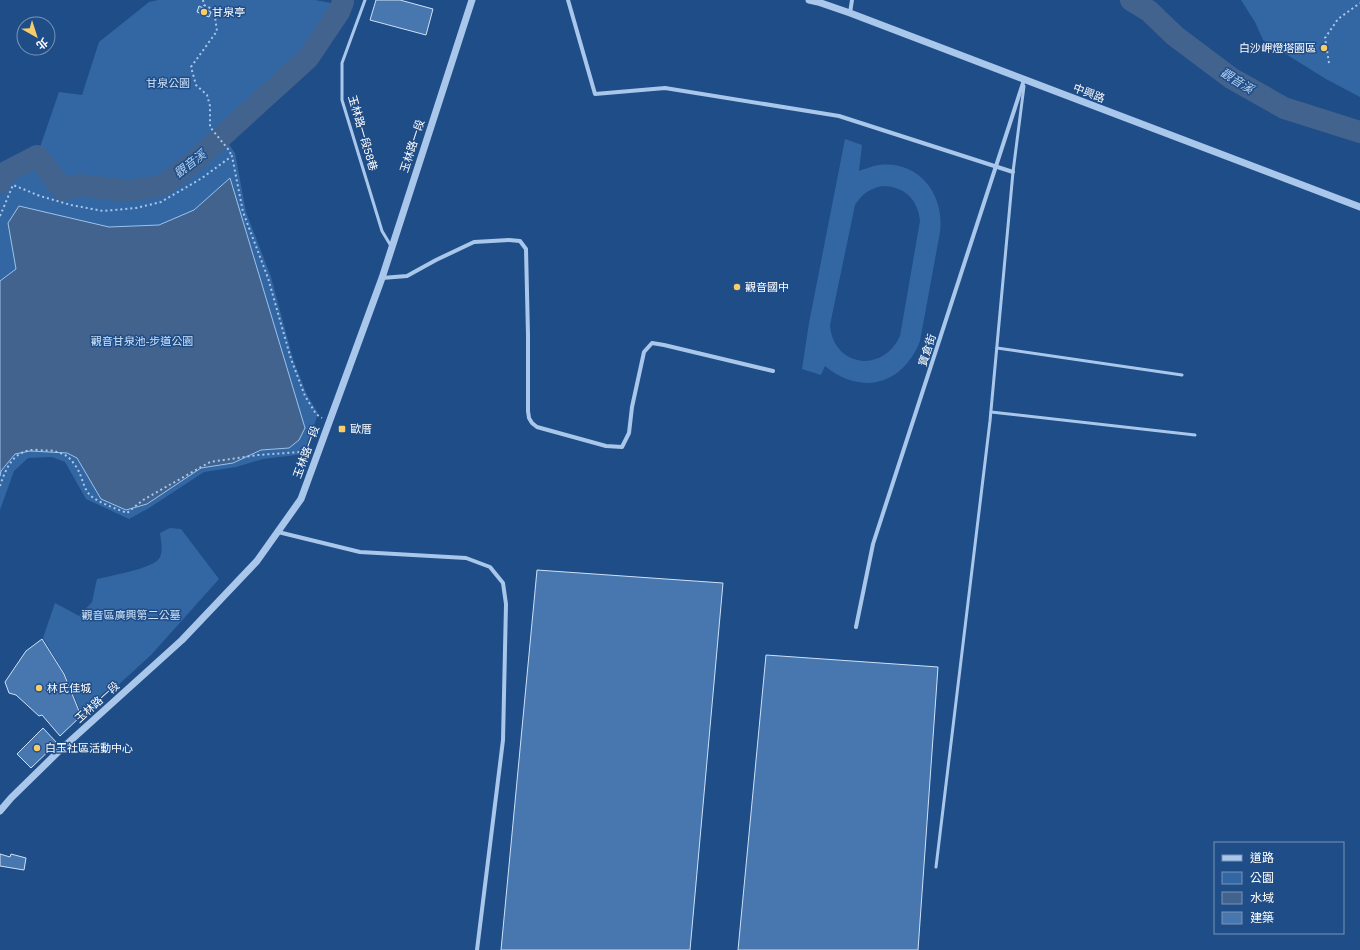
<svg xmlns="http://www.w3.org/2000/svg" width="1360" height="950" viewBox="0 0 1360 950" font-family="Helvetica,'Noto Sans TC',sans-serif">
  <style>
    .green { fill: #3367a4; fill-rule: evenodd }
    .water { fill: #42638d; stroke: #9cc2ec }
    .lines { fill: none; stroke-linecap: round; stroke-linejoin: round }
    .river { stroke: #42638d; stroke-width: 22 }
    .building { fill: #4877af; stroke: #cde1f8 }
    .path { stroke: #a9c7ea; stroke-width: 2; stroke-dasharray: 2 3; stroke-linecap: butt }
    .service { stroke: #a9c7ea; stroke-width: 3 }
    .minor { stroke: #a9c7ea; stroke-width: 4 }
    .tertiary { stroke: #a9c7ea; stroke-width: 7 }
    .poi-dot { fill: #f8cd69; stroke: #1f4d87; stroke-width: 1.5 }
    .labels { text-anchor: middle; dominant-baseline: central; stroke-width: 3; stroke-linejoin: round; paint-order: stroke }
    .poi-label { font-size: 11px; fill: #fff; stroke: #1f4d87; text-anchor: start }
    .park-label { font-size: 11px; fill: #cde1f8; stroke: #1f4d87 }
    .street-label { font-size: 11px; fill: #fff; stroke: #1f4d87 }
    .water-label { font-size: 12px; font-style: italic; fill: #b4d1f2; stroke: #1f4d87 }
  </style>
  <rect width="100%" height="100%" fill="#1f4d87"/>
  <g class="green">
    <path d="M158,0h157l27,5 -34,53 -85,78 12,17 11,59 25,65 22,82 14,36 11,18 -13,41 -42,5 -27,8 -32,5 -55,36 -20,11 -43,-20 -21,-37 -13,-5 -24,1 -14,13 -14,39v-319l3,-6 1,-17 32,-17 2,2 21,-61 23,3 17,-53 50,-40z"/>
    <path d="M1241,0h119v97l-34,-18 -63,-39 -8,-18z"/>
    <path d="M845,139l17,6 -3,26c6,-2 13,-5 20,-6 40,-5 66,30 61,67l-20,109c-17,44 -59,55 -95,25l-4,9 -19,-6 7,-46zM882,186c22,0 36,13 38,35l-20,115c-17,38 -67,31 -70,-11l25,-120c7,-11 14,-16 27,-19z"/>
    <path d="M170,528l11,1 38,50 -68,76 -68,62 -18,-43 -22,-36 12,-35 24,13 13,-14 5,-23c13,-3 52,-10 61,-19 6,-6 3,-19 2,-27z"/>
  </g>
  <path class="water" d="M230,178l75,250 -6,12 -10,8 -28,2 -28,13 -32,5 -54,36 -21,6 -25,-11 -24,-41 -10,-5 -37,-2 -15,3 -14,17 -1,5v-195l16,-12 -8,-46 11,-17 90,21 50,-2 35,-15z"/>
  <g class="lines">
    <g class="river">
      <path d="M1131,0l18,11 26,25 56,42 53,30 76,24"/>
      <path d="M0,183l6,-11 31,-16 26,34 15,-5 50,6 35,-6 33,-25 112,-102 31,-46 4,-10"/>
    </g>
  </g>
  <g class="building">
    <path d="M376,0h24l33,9 -7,26 -56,-15z"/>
    <path d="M199,6l12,6 -2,5 -12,-5z"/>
    <path d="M537,570l186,13 -33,367h-189z"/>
    <path d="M42,639l22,35 17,42 -21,20 -18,-21 -3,1 -23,-21 -7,-2 -4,-11 21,-31z"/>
    <path d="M766,655l172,12 -20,283h-180z"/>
    <path d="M43,728l14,15 -26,25 -14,-14z"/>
    <path d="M0,854l10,3 1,-3 15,4 -2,12 -24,-4z"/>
  </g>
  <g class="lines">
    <g class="path">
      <path d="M203,0l1,5 10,5 3,21 -26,36 5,18 11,10 3,11v21l18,22 4,7"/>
      <path d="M1329,63l-4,-25 13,-19 22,-16"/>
      <path d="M0,216l13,-31 27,11 31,9 32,6 33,-3 25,-6 41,-24 30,-22 11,56 25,66 23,81 14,37 11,18 6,4"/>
      <path d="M0,486c6,-19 15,-38 38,-36 6,1 11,0 16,1 5,2 12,3 16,8 4,4 8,10 10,15 3,7 4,14 9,20 7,8 28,15 38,19l16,-13 67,-38 48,-7 43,-3h8"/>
    </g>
    <g class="service">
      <path d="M365,0l-23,63v37l40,131 9,15"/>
      <path d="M997,348l185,27"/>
      <path d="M991,412l204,23"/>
      <path d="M936,867l54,-446 23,-249 11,-86"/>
    </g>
    <g class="minor">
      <path d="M568,0l27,94 70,-6 174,28 174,56"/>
      <path d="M850,13l2,-13"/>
      <path d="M382,278l25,-2 29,-16 38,-18 35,-2 11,1 6,8 2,86v76l1,7 3,5 5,4 69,19 16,1 7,-14 3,-26 12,-55 8,-9 12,2 109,26"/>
      <path d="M278,532l82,20 106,6 24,9 13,16 3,21 -3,136 -26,210"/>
      <path d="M856,627l17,-83 151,-464"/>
    </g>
    <g class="tertiary">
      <path d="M809,0l9,2 32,11 510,194"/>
      <path d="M0,811l11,-13 47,-46 124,-112 75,-79 44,-62 81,-221 90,-278"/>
    </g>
  </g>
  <g class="poi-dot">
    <circle cx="204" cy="12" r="4"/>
    <circle cx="1324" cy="48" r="4"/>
    <circle cx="737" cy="287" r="4"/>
    <rect x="338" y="425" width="8" height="8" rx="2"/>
    <circle cx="39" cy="688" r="4"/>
    <circle cx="37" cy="748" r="4"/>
  </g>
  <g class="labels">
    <g class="poi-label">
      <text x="212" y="12">甘泉亭</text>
      <text x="1316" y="48" text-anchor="end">白沙岬燈塔園區</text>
      <text x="745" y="287">觀音國中</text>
      <text x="350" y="429">歐厝</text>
      <text x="47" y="688">林氏佳城</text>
      <text x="45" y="748">白玉社區活動中心</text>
    </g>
    <g class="park-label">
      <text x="168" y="83">甘泉公園</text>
      <text x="142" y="341">觀音甘泉池-步道公園</text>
      <text x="131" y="615">觀音區廣興第二公墓</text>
    </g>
    <g class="street-label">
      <text transform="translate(1089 93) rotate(21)">中興路</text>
      <text transform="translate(363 133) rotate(74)">玉林路一段58巷</text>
      <text transform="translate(412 146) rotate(-72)">玉林路一段</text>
      <text transform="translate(927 350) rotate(-72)">寶倉街</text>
      <text transform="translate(306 452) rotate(-70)">玉林路一段</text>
      <text transform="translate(97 702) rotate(-42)">玉林路一段</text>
    </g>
    <g class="water-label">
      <text transform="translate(1237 81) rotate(32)">觀音溪</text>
      <text transform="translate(190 164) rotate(-38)">觀音溪</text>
    </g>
  </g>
  <rect x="1214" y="842" width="130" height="92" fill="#1f4d87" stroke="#7994b7"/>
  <rect x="1222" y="855" width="20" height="6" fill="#a9c7ea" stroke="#7994b7"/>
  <text x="1250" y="862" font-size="12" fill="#ffffff">道路</text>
  <rect x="1222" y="872" width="20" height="12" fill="#3367a4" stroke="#7994b7"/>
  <text x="1250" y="882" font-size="12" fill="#ffffff">公園</text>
  <rect x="1222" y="892" width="20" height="12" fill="#42638d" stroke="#7994b7"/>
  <text x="1250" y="902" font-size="12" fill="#ffffff">水域</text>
  <rect x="1222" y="912" width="20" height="12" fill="#4877af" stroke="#7994b7"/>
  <text x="1250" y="922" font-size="12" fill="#ffffff">建築</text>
  <g transform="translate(36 36) rotate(141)"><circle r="19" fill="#1f4d87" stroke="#7994b7"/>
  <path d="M0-3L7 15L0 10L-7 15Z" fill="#f8cd69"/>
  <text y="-6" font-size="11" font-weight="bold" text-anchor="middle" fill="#ffffff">北</text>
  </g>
</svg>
